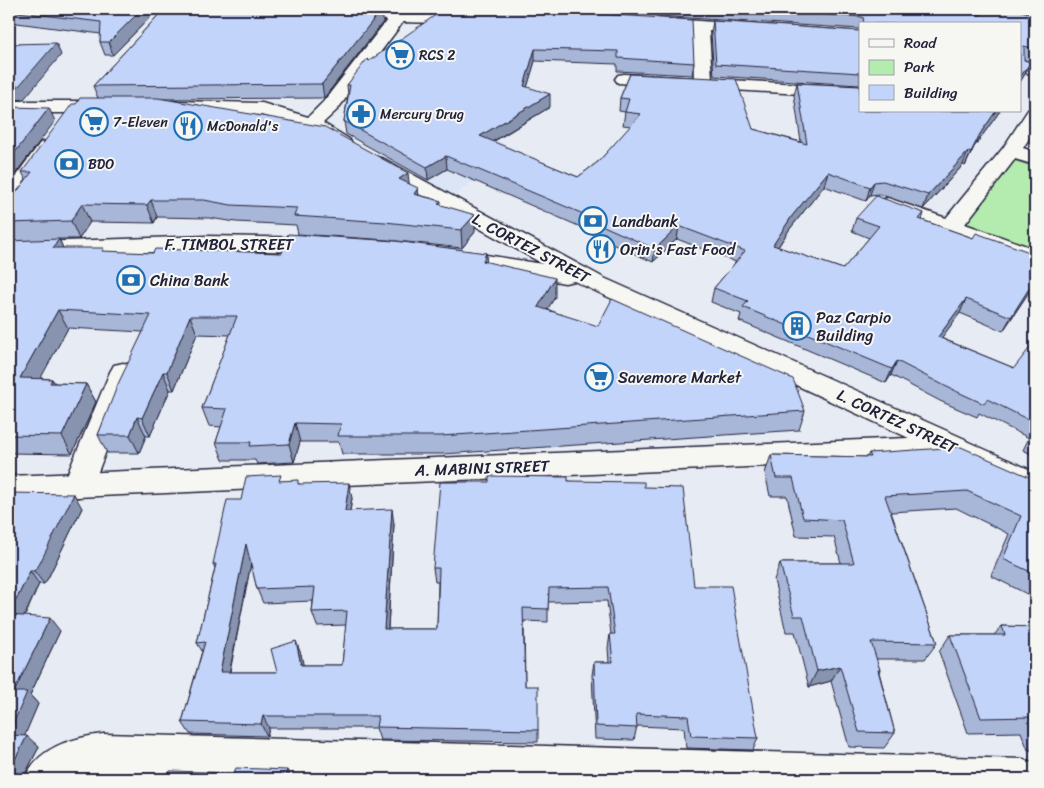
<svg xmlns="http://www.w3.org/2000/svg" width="1044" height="788" viewBox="0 0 1044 788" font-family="Sriracha,sans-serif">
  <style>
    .built { fill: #dce5f6 }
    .green { fill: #b4ebae; stroke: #6b8674 }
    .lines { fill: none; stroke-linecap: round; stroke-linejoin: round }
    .minor-casing { stroke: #22223b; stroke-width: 3 }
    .major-casing { stroke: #22223b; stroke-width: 3 }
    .minor { fill: #f6f6f2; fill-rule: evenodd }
    .major { fill: #f6f6f2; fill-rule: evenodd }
    .wall { fill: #a8b6d7; stroke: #22223b; fill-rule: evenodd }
    .shaded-wall { fill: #8894af; stroke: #22223b }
    .building { fill: #c3d4fa; stroke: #22223b; fill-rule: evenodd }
    .labels { text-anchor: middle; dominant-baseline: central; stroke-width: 4; stroke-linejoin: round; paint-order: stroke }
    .far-poi-label { font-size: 14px; fill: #22223b; stroke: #f6f6f2; text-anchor: start }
    .poi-label { font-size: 16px; fill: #22223b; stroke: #f6f6f2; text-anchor: start }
    .street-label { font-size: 16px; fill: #22223b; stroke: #f6f6f2 }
  </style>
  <rect width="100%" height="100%" fill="#e7ecf4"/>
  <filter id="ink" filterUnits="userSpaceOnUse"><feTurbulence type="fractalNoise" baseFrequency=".02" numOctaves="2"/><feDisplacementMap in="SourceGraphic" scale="10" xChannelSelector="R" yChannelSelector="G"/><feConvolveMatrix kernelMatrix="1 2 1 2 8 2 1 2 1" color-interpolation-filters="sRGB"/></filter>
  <g filter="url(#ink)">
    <path class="built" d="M451,122l62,26 -61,50 -72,-38z"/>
    <path class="green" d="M1007,158l28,9v83l-75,-27z"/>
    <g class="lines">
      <defs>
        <g id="minor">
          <path d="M318,9c42,-3 84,5 126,5 25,0 51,-7 76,-5l-2,3c-39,11 -76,12 -115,10l-66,88 -14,13 26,16 3,4 -3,4h-14l-31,-19 -43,-13 -88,-2 -7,-2 -2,-4 2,-4 7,-2 89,2 46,14 15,-15 64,-82 -61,-6z"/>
          <path d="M656,18l100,7 2,3 -8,5 -41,-2 3,48 121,7 6,1 3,4 -3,4 -6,1 -215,-13 -3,-4 3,-4 6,-1 70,4 -2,-48 -42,-4 -2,-3z"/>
          <path d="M1020,60l15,4v11l-15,-4z"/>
          <path d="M9,101h98l7,2 2,4 -2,4 -7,2h-98z"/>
          <path d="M1035,108v21l-12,19 12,4v13l-20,-6 -50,65 70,25v15l-155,-54 -3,-5 3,-5 8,-2 58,20 57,-70 25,-38z"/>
          <path d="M47,141l7,2 3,4 -40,57 -8,1v-20l31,-42z"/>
          <path d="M377,157l7,2 220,119 361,161 5,8 -5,8 -10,3 -10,-3 -371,-174 -9,2 -124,-22 -4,-5 4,-5 8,-2 94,15 -173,-97 -3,-4 3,-4z"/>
          <path d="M207,236l115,2 8,2 3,5 -3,5 -8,2 -115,-2 -198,7v-14z"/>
          <path d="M123,363l9,2 4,7 -43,113 -4,8 -11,4 -11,-4 -4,-8 47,-113 4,-7z"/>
          <path d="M103,734l920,25 12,5v15h-687l-245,-7 -29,7h-49c12,-32 47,-41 78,-45z"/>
        </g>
        <path id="major" d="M955,436l80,36v25l-83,-39 -943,42v-24z"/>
      </defs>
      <use href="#minor" class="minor-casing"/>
      <use href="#major" class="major-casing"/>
      <use href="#minor" class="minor"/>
      <use href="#major" class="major"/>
    </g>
    <g class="wall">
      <path d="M9,9h149l-45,46h-8l-5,-13 1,-8 -92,-12z"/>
      <path d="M164,9h253l-3,2 -32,-1 1,12 -59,76 -162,1 248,85 9,11 22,6v4l34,27 -13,16 -74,-8 -90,-6 -2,-9 -60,-3 -27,-4 -52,-1 -3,6 -64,-1 -11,17h-20l4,9 43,4 47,1h333v9l69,35 -8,12 258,102 -6,19 -356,24h-101l-3,-12h-39l-6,20 -37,2 -2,-4h-32l-7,-18 5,-15 -12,-1 -7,-18 28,-73 -33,-1 -23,56h-4l-20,46h-4l-7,17h-32l-9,-18 45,-103 -75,-4 -28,50 12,1 3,4 31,1 10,18 -24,52 -63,-1v-251l17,-22 -4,-8 54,-68 22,-6 -5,-12z"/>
      <path d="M458,9h67l169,54 -2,12 -75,-4v-7l-82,-3 -8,26 23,20 -57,35 85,35 21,-16 32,-35 -8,-1 2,-13 -6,-1 1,-13 10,-24 123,55 48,13 -7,-47 3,-12 62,3v-1l-145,-9 -3,-43 2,-12 147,10v80h140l-26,36 -9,19 -2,-1 -40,44 -44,-15 -9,1 -4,6 -42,-15 -35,44 -11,17 65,22 26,-31 -17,-7 4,-13 68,-5 -2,7 51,18 62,16v40l-6,-2 -26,39 -43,-18 -19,25 73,30 21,-21v109l-12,-6 6,-12 -50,-25 -2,4 -37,-16 -49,-26 -5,8 -147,-62 2,-7 -30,-12 3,-14 22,-26 -59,-23 -24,23 -57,-25 1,-3 -150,-65 -19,11 -82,-46 -2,-13 4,-26 -1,-10 22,-24 101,-49 14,-2 -26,2z"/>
      <path d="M550,9h404l27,6 6,-6h25l23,5v48l-11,-2 7,2 -6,12 -5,8v-58h-160v6v-1z"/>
      <path d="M869,453l163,31 3,2v112l-44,-22 18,-42 -53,-26 -65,4 46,131 -12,16h-49l4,11 -1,2 16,61 -11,15 -35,-1 -18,-66 -22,6 -14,-55h-9l-12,-52 6,-17h61l-7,-26 -38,-1 -9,-40h-17l-5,-23 6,-18 96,2z"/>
      <path d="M282,481l17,3 53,14 -2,13 44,13 -6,105h49l1,-47h-3l-2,-14 135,-87 76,6 50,99 64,152 -5,12 -67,-2 -2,-20 -47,-2 -3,14 -39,-1 -3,-64 2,-13h15l-1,-14 2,-14h1l-4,-33 -59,1v20l-24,-1 1,65 13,44v12l-158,-2 -4,-12h-107l-2,8 -77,-2 -8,-12 20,-71 -5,-8 18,-75 -2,-4 28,-64zM251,563l6,26 6,14 50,-2 -1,11 5,14 29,-1 -4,40h-39l-2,-11 -24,18h-47z"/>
      <path d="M9,493l73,15 -34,70 -4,6h-5l-14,32 35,15 -30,64 8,9 -14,32 15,11 -16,31 -14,1z"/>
      <path d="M1035,613v137h-7l-7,-18 -53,1 -29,-81 11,-17h44l8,-9 28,1z"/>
    </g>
    <g class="shaded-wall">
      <path d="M142,9h16l-45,46 -4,-13z"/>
      <path d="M382,9l1,13 -59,76 -2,-14z"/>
      <path d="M56,43l5,12 -37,44 -15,2v-14z"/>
      <path d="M535,49v12l-11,37v-12z"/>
      <path d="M1031,62l-6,12 -5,8v-5z"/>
      <path d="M550,94v13l-70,42v-13z"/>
      <path d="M49,108l6,13 -46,61v-22z"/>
      <path d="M996,111h4l-26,36 -9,19 6,-14 9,-18z"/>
      <path d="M968,152l-5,13 -40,44 5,-14z"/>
      <path d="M446,156l1,13 -19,11 -1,-13z"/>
      <path d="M828,172l-4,14 -35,44 -19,29 3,-14 19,-29z"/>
      <path d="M408,173l2,18 -11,-12z"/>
      <path d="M874,182l-4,13 -4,6 4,-14z"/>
      <path d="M418,188l2,18 -6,-12z"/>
      <path d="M151,200l6,17 -3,6 -7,-18z"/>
      <path d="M82,204l8,18 -11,17 -8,-18z"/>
      <path d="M475,215v17l-13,16 -1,-18z"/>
      <path d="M679,226l-2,13 -24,23 2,-13z"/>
      <path d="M59,239l8,18 -14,-9z"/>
      <path d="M486,253l1,18 -4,-10z"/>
      <path d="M555,278v19l-17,28v-18z"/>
      <path d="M1035,279l-6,13 -26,39 8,-14z"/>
      <path d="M966,299l-6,14 -28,38 6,-14z"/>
      <path d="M58,310l10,18 -37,68 -11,-18z"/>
      <path d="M190,316l7,18 -23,56 -7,-18z"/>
      <path d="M897,361l-6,14 -5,8 6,-14z"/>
      <path d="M163,372l7,18 -20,46 -8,-18z"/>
      <path d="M52,379l10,18 -12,-14z"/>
      <path d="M86,384l10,18 -24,52 -10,-18z"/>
      <path d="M137,417l9,19 -7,17 -9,-18z"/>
      <path d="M295,423l5,19 -6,20 -5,-18z"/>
      <path d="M349,483l3,15 -4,27 -3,-14z"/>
      <path d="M74,494l8,14 -34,70 -4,6 -10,-13z"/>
      <path d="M392,509l2,15 -7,119 -3,-14z"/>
      <path d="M246,544l6,14 -25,126 -7,-12z"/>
      <path d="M30,571l9,13 -20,44 -10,-13z"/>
      <path d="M50,618l10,13 -30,64 8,9 -18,43 -11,-11 5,-44z"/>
      <path d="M296,641l5,13 5,24 -5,-13z"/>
      <path d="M840,666l-9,15 -22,6 8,-16z"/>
      <path d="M263,716l6,12 -2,8 -6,-12z"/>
      <path d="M27,736l12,11 -16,31 1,1h-15l2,-12z"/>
      <path d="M287,770l5,9h-7z"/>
    </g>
    <g class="building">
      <path d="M9,9h133l-33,33h-9l1,-20 -92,-11z"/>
      <path d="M164,9h218l-60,75 -229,2z"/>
      <path d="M492,9h33l167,11 2,43 -76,-5v-7l-83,-2 -11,37 26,8 -70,42 98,41 21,-16 42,-47 -16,-2 4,-13 -9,-1 10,-24 106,5 17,50 54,15 -10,-61 63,3v25h136l-16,23 -9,18h-3l-40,43 -45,-14 -9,1 -4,5 -42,-15 -36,44 -19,29 70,24 36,-43 -23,-8 20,-22 48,17 -5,6 54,19 3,-5 59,21v25l-24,38 -45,-18 -28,38 76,31 18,-23 3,2v76l-48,-24 -3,5 -37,-17 -50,-26 -5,8 -149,-62 5,-6 -34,-13 31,-37 -66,-25 -24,23 -58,-26 3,-2 -154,-65 -19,11 -83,-46 6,-36h-3l20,-26 2,2 71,-49h30z"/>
      <path d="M730,9h224l27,6 6,-6h25l23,5v35l-11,-3v14l7,2 -11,15v-53h-156l-1,-7z"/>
      <path d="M713,21l147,10v42l-144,-9z"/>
      <path d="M56,43l-37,43 -10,1v-43z"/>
      <path d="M80,98h78l167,29 83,46 -9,6 19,9 -4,6 27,7 -3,3 37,11 -14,15 -76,-8 -91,-6 3,-8 -66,-3 -27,-5h-53l-4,5 -65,-1 -11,17 -62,2v-21l23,-30h-10l50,-68h4z"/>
      <path d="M9,107l40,1 -40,52z"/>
      <path d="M288,234l107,7 91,12 -3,8 72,17 -17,29 60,19 14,-27 181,80 12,32 -364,25h-103l3,-12 -46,-1 -6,21 -39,2 1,-4h-35l11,-33 -25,-1 35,-92h-47l-23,56h-4l-21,46 -5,-1 -7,18h-32l20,-51 33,-69 -93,-5 -38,68 32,1 -2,4 36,1 -24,52 -53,-1v-194l50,-2 -6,9h51l-2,3 51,2 2,-4 127,4z"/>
      <path d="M1035,430v8l-3,-2z"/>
      <path d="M961,447l73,32 -2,5 3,2v88l-32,-15 18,-43 -54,-25 -82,5 52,147 -66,-1 9,28h-2l17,63 -36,-1 -19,-66 -23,5 -14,-55h-9l-14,-53h74l-12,-43 -39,-2 -10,-40h-17l-5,-23 100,2 -2,-4z"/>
      <path d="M281,475l-2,6 19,-1v4l51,-1 -4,28 47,-2 -8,120h53l2,-61h-6l7,-86h49v-6l79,1v4l76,1v5l39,1 11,98h37l27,152 -67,-2 -3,-20 -52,-2 1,14 -41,-2 -2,-64h19l-3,-28h5l-7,-47 -59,1 -1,21 -25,-1 2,78h13v44l-162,-3 2,-11h-115l-2,8 -79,-2 23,-80 -8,1 19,-79h-3l14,-64h14l5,-23zM246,544l11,45 58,-2 -3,25 35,-1 -5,54h-41l-5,-24 -25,8 6,23h-57z"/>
      <path d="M9,493l65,1 -35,71 -5,6h-4l-21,44z"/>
      <path d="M9,615l41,3 -36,74h13l-18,41z"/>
      <path d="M1002,626l33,1v90l-54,1 -31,-83h55z"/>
      <path d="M9,735l18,1 -16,31 2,3 -4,9z"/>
      <path d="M236,768l51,2 -2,9h-117l2,-8 64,2z"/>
    </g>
  </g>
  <defs>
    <symbol id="supermarket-ring" viewBox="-11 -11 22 22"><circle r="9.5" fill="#f6f6f2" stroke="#1f6fb2" stroke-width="1.5"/><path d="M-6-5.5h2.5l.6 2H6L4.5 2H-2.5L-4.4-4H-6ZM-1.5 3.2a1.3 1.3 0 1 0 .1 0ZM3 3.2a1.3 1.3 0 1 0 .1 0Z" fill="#1f6fb2"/></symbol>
    <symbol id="pharmacy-ring" viewBox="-11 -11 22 22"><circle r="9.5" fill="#f6f6f2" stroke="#1f6fb2" stroke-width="1.5"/><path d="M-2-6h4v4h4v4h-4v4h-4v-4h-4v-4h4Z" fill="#1f6fb2"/></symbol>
    <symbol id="restaurant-ring" viewBox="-11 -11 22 22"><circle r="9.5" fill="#f6f6f2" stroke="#1f6fb2" stroke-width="1.5"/><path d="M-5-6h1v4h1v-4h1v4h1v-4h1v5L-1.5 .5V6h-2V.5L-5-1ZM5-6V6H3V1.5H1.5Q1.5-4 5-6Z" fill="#1f6fb2"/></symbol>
    <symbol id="bank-ring" viewBox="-11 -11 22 22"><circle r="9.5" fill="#f6f6f2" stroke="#1f6fb2" stroke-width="1.5"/><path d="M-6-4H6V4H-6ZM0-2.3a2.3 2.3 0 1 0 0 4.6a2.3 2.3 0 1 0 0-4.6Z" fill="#1f6fb2"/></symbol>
    <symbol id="building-ring" viewBox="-11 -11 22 22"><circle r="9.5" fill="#f6f6f2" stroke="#1f6fb2" stroke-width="1.5"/><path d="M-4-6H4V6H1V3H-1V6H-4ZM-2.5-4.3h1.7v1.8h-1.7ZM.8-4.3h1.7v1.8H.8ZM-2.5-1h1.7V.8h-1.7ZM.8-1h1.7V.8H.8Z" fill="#1f6fb2"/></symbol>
  </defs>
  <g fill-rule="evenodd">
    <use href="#supermarket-ring" x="384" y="39" width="32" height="32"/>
    <use href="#pharmacy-ring" x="345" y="98" width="32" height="32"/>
    <use href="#supermarket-ring" x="78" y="106" width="32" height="32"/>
    <use href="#restaurant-ring" x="172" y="110" width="32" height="32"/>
    <use href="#bank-ring" x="53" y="148" width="32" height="32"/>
    <use href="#bank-ring" x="577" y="205" width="32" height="32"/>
    <use href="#restaurant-ring" x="585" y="233" width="32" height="32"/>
    <use href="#bank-ring" x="115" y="264" width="32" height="32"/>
    <use href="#building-ring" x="781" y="310" width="32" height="32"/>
    <use href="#supermarket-ring" x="583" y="361" width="32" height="32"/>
  </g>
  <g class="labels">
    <g class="far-poi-label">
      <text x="419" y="55">RCS 2</text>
      <text x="380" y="114">Mercury Drug</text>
      <text x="113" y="122">7-Eleven</text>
      <text x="207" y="126">McDonald's</text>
      <text x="88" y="164">BDO</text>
    </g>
    <g class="poi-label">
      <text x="612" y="221">Landbank</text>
      <text x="620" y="249">Orin's Fast Food</text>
      <text x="150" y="280">China Bank</text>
      <text x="816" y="317">Paz Carpio<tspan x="816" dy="18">Building</tspan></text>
      <text x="618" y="377">Savemore Market</text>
    </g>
    <g class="street-label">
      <text x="229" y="244">F. TIMBOL STREET</text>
      <text transform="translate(531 248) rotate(28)">L. CORTEZ STREET</text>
      <text transform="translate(897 421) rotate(25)">L. CORTEZ STREET</text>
      <text transform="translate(482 468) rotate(-2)">A. MABINI STREET</text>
    </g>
  </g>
  <rect width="1044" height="788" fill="none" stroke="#f6f6f2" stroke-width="30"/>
  <rect x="15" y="15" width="1014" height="758" fill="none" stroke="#22223b" stroke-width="2" filter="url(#ink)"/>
  <rect x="859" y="22" width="162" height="90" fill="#f6f6f2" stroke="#a1a1a9"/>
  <rect x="869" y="39" width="25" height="8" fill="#f6f6f2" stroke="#a1a1a9"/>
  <text x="904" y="48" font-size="15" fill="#22223b">Road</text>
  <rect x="869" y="60" width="25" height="15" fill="#b4ebae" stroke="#a1a1a9"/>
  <text x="904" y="72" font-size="15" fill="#22223b">Park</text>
  <rect x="869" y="85" width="25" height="15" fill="#c3d4fa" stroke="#a1a1a9"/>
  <text x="904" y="98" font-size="15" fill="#22223b">Building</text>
</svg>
